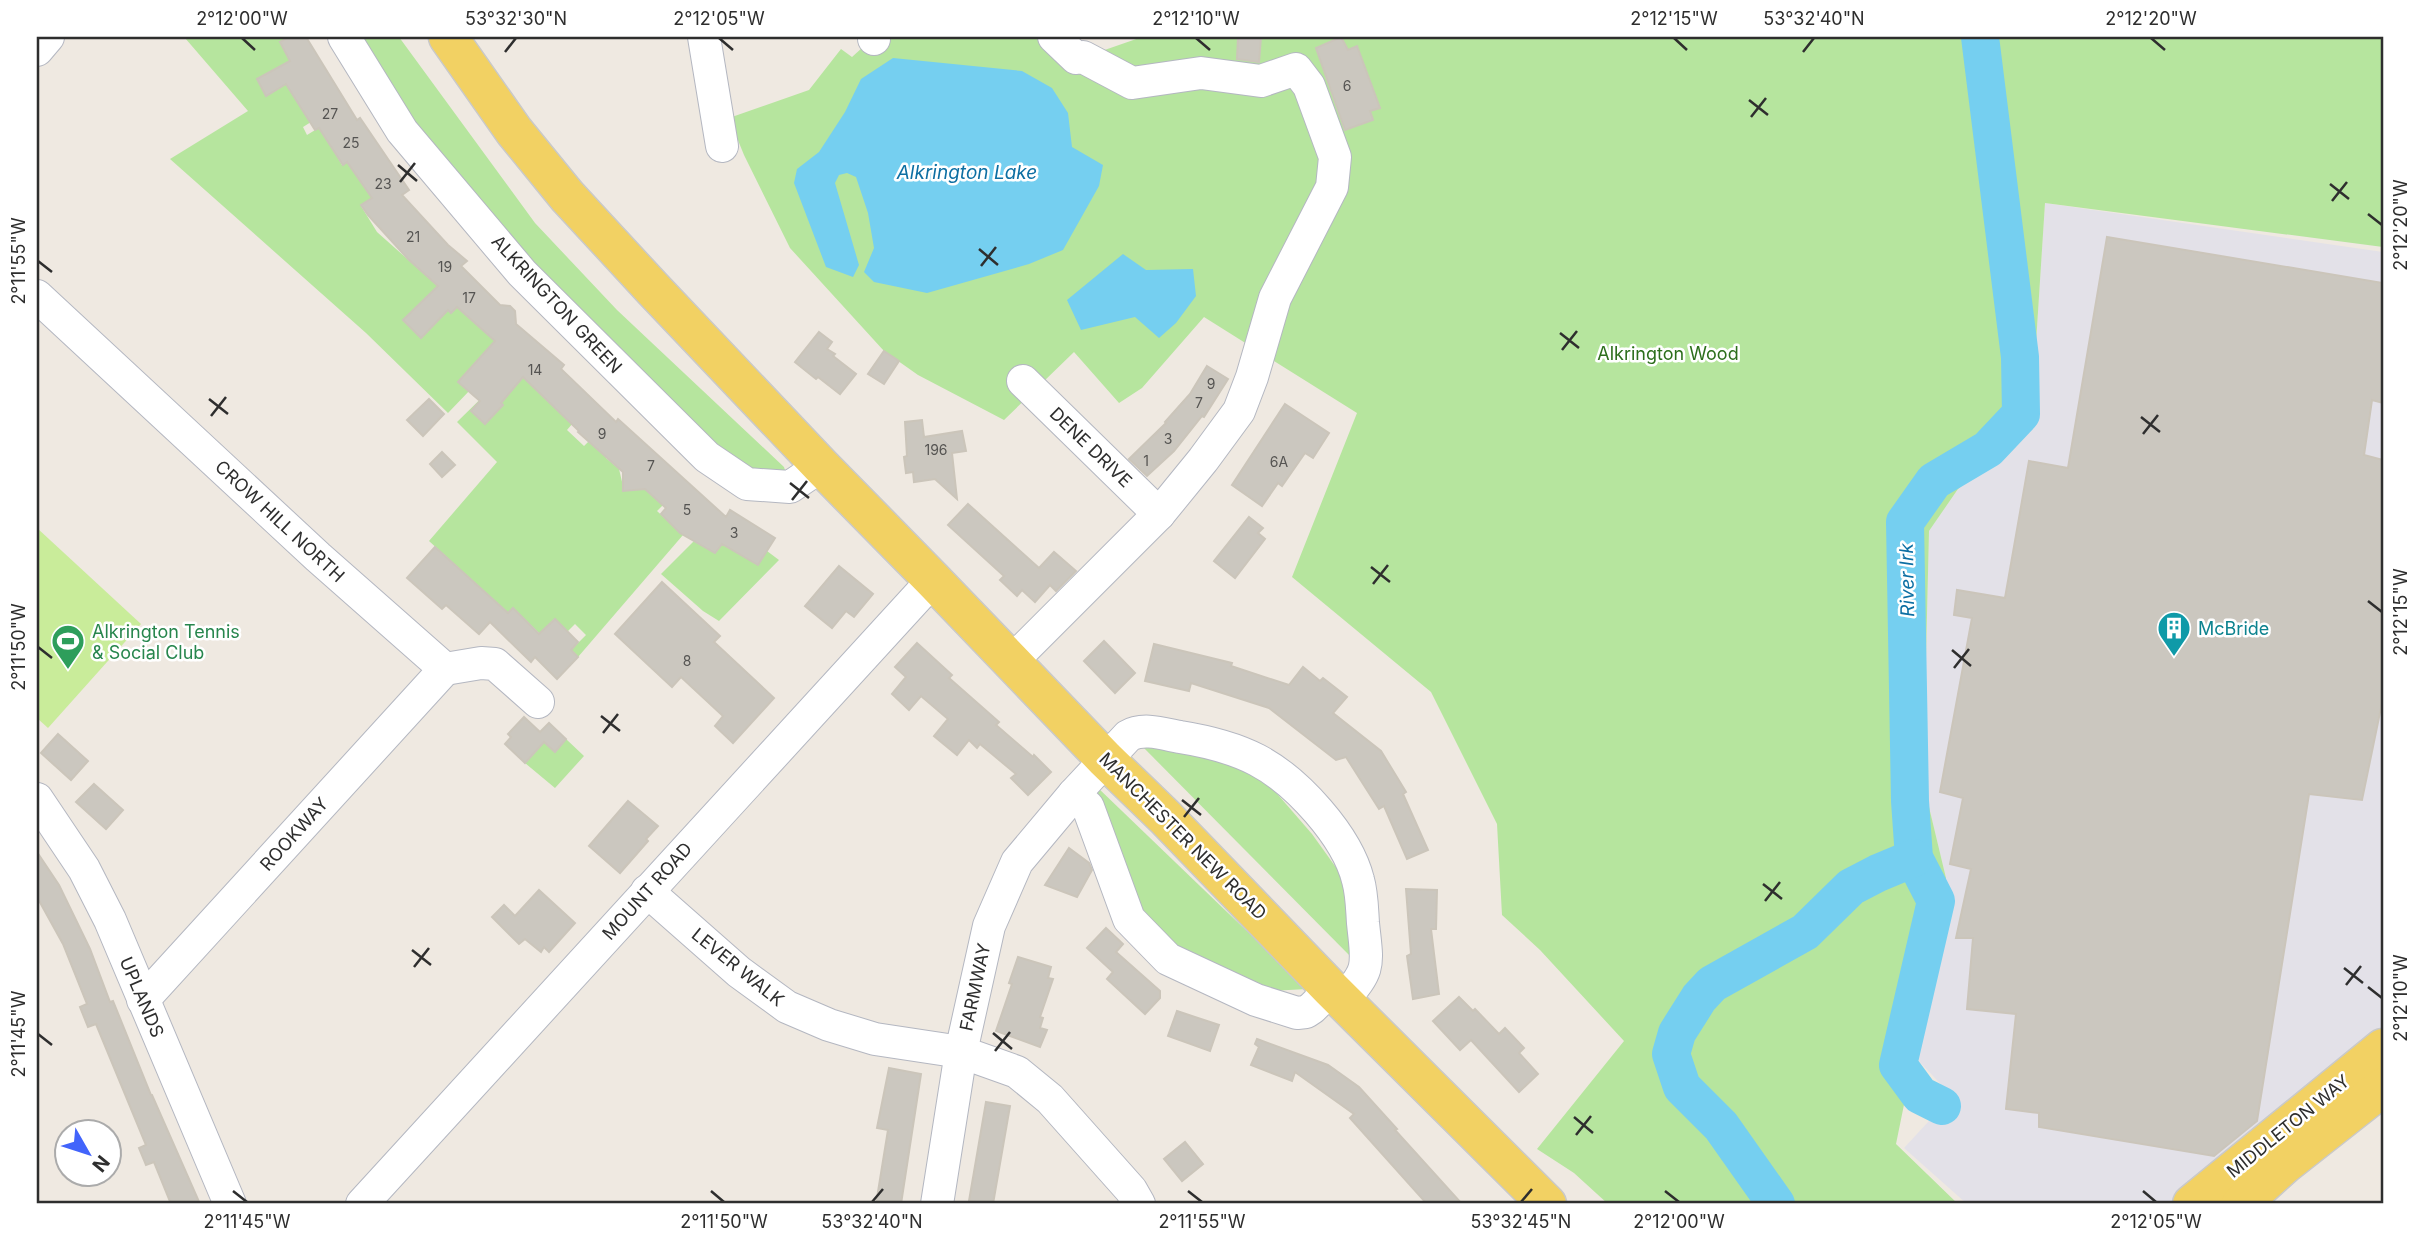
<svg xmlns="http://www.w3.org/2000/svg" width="2420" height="1241" viewBox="0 0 2420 1241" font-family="Inter,sans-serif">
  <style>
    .industrial { fill: #e3e1e8 }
    .green { fill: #b6e59e }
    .pitch { fill: #c9ec9a }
    .water { fill: #75cff0 }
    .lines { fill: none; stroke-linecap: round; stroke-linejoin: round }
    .river { stroke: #75cff0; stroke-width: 38 }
    .building { fill: #cbc7bf; stroke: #cbc5ba; stroke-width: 2 }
    .minor-casing { stroke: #b4b7c1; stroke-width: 34 }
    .major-casing { stroke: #c9c9c9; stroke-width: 41 }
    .minor { stroke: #fff; stroke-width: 32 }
    .major { stroke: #f2d163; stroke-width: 38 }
    .ticks { fill: none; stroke: #2e2e2e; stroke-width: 2.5 }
    .labels { text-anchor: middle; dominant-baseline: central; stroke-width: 5; stroke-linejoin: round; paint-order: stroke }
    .number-label { font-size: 14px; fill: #555452 }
    .street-label { font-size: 18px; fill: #2e2e2e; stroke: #fff }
    .park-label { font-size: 18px; fill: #2c6e1b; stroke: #fff }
    .culture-label { font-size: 18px; fill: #0d838f; stroke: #fff; text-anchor: start }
    .leisure-label { font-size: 18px; fill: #27864d; stroke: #fff; text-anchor: start }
    .water-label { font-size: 19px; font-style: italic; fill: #0d6fa3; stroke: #fff }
    .neatline { fill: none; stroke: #2e2e2e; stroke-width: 2.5 }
    .ticks-label { font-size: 18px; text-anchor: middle; fill: #2e2e2e }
  </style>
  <rect width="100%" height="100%" fill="#efe9e1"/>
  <path class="industrial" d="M2045,203l338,49v785l-204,167h-212l-63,-56 48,-52 -38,-40 31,-153 1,-25 -23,-96 6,-251 29,-42 65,-54 14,-44 -1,-48z"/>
  <g class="green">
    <path d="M289,37l-9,5 39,75 -16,10 4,8 13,-8 22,38 6,-3 24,36 -11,8 16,26 82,73 36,36 -11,12 11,11 -47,49 -82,-80 -196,-174 78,-48 -63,-73z"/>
    <path d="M351,37h48l136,186 82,87 167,157 6,20 -43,-3 -191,-176 -169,-203z"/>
    <path d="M874,37h201l21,16 46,-16h1241v210l-338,-44 -9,140 1,48 -14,44 -65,54 -29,42 -6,251 23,96 -1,25 -49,241 62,60h-350l-34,-31 -37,-24 87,-108 -84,-91 -38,-35 -5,-91 -66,-132 -139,-115 65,-164 -153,-96 -62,71 -23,15 -45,-51 -70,68 -86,-45 -34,-24 -94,-103 -46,-93 -15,-37 80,-28 32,-41 11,8z"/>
    <path d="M507,373l11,10 8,-8 19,19 -2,3 3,2 38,11 -17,20 17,16 9,-9 17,16 -4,5 13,11 4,17 5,4h4l6,-7 25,22 -6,6 26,24 -105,122 -7,-7 15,-15 -11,-11 -8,8 -13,-13 -14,15 -27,-26 -5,5 -79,-72 68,-79 -40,-40z"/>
    <path d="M702,533l13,20 8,-10 35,22 9,-14 12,9 -60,61 -16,-10 -42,-37z"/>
    <path d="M566,739l18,17 -29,32 -30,-25 19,-21 11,10z"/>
    <path d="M1138,742l55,4 68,29 51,59 33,46 8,79z"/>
    <path d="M1096,786l211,203 -53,3 -59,-28 -60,-58 -29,-73z"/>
  </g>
  <path class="pitch" d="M37,528l104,96 -93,104 -11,-10z"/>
  <g class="water">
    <path d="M893,58l129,13 30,17 16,25 4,34 31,18 -4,21 -36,64 -34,14 -102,29 -53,-11 -10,-10 10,-24 -6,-35 -12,-36 -9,-4 -8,2 -4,8 24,82 -6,12 -27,-10 -32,-84 3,-14 22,-17 26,-40 16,-33z"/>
    <path d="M1123,254l23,16 47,-1 3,27 -20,27 -17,15 -24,-21 -54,13 -14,-30z"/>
  </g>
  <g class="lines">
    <g class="river">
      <path d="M1942,1106l-22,-11 -22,-30 38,-164 -22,-43 -4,-57 -5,-279 29,-41 54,-32 33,-35 -1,-57 -40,-320"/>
      <path d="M1776,1204l-55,-78 -39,-39 -11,-33 6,-21 22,-35 13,-14 93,-52 46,-45 27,-14 36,-15"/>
    </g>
  </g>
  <g class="building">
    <path d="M289,37h17l51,83 3,-2 49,72 -7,5 46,50 19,16 -6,5 39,39 10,1 5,5 1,13 48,41 -3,4 55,53 2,-3 108,98 4,-7 45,28 -17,27 -36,-21 -7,9 -35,-20 -19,-19 5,-6 -21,-19 -22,2v-19l-45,-40 1,-1 -56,-54 -22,26 2,2 -18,19 -14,-13 9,-10 -22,-19 37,-41 -38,-34 -6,6 -3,-3 -27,28 -18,-18 35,-34 -30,-27 -40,-44 -7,-10 11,-7 -25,-36 -4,3 -24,-37 -4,2 -29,-46 -20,12 -9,-17 33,-18 -10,-19z"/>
    <path d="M1238,37h23l-2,25 -22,-3z"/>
    <path d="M1341,37l7,13 9,-4 23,62 -10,3 3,9 -28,10 -29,-82z"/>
    <path d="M2107,237l276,46v120l-11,-3 -8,55 19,5v238l-21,102 -53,-6 -52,327 -43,35 -175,-29v-14l-33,-4 10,-95 -49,-5 6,-71h-17l15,-69 -21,-5 13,-66 -23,-6 32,-174 -18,-3 3,-25 48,8 24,-137 39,7z"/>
    <path d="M819,332l13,10 -5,7 8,5 -2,2 23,18 -16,20 -22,-17 -2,2 -21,-17z"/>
    <path d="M884,351l15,10 -15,23 -16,-10z"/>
    <path d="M1207,366l21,13 -24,38 -2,-1 -28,35 -27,25 -18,-17 37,-36 -1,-1 25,-28z"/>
    <path d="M429,399l15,15 -21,22 -16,-16z"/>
    <path d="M1285,404l44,29 -16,25 -8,-5 -23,33 -4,-3 -16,23 -30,-21z"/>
    <path d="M922,420l2,17 38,-6 4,20 -14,2 5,46 -22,-20 -21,3 -1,-10 -7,1 -2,-16 3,-1 -2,-34z"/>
    <path d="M442,452l13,13 -13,12 -12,-13z"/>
    <path d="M968,504l71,64 15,-16 22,19 -20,20 -6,-6 -15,17 -13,-12 -5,6 -17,-16 4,-4 -56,-51z"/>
    <path d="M1249,517l14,11 -5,5 7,6 -30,39 -21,-17z"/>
    <path d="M435,547l73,66 5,-5 26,26 16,-15 23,23 -7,8 7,7 -21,22 -22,-22 -4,5 -41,-40 -11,12 -33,-29 -4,4 -35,-31z"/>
    <path d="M839,566l34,28 -19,23 -8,-6 -14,17 -27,-22z"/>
    <path d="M662,582l58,54 -6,6 60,56 -41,45 -18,-17 8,-10 -42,-39 -9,10 -57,-53z"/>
    <path d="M1104,641l31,32 -20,20 -31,-32z"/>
    <path d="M917,643l35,32 -3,3 50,44 -3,3 37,32 1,-2 17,17 -23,23 -17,-17 5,-4 -36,-30 -3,4 -8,-8 -12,15 -23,-19 14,-17 -27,-23 -12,14 -17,-16 14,-17 -11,-10z"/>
    <path d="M1154,644l78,19 -1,3 58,19 14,-18 17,14 3,-3 24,19 -14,16 48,38 25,41 -3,2 25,56 -21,9 -23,-53 -5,3 -33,-52 -10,3 -67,-52 -78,-25 -2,8 -44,-10z"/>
    <path d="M524,717l16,15 9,-9 17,16 -11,13 -11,-10 -19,21 -20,-19 6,-7 -3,-3z"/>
    <path d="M58,734l30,27 -17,19 -30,-27z"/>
    <path d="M94,784l29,26 -17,19 -30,-27z"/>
    <path d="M628,801l30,25 -12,13 2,2 -28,32 -31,-27z"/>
    <path d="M1069,848l20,15 3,7 -15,27 -32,-12z"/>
    <path d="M37,852l22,33 31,64 20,53 3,-1 38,94h1l48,109h-29l-17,-42 -8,3 -7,-17 7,-3 -50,-121 -8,3 -8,-20 7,-3 -24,-60 -26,-47z"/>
    <path d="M1406,889l31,1 -1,39h-5l8,65 -26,5 -6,-43 4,-2z"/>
    <path d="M539,890l36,33 -26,29 -5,-5 -3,5 -16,-13 -6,5 -27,-27 12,-12 11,11z"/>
    <path d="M1106,928l17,16 -7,8 44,39v7l-15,16 -38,-35 6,-7 -26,-24z"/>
    <path d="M1018,957l33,10 -3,11 5,1 -13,38 3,1 -3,10 7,2 -7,17 -44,-16 16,-47 -3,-1z"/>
    <path d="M1459,997l14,14 2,-2 24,25 6,-6 19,20 -5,5 19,21 -19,18 -48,-52 -11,10 -27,-29z"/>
    <path d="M1177,1011l42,14 -9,26 -42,-15z"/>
    <path d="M1257,1039l71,26 31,22 38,42 -2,1 67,74h-35l-77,-86 4,-4 -59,-42 -3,9 -41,-16 8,-18 -4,-3z"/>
    <path d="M889,1068l32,6 -20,130h-25l12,-74 -11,-2z"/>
    <path d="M986,1102l24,4 -17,98 -24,-3z"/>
    <path d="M1185,1142l18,22 -21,17 -18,-22z"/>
  </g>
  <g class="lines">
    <defs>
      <g id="minor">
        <path d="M344,37l58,94 120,142 185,184 40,27 43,3 31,-21"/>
        <path d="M704,37l18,109"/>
        <path d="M874,39v-2"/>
        <path d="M37,50l11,-13"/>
        <path d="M37,296l281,261 127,112"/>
        <path d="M1023,381l136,133"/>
        <path d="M1011,662l148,-148 44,-54 36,-49 13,-34 23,-79 57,-111 3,-30 -26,-71 -13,-17 -35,12 -60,-8 -69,10 -49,-26 -7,1 -22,-21"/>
        <path d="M445,669l36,-6 14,1 43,38"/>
        <path d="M1074,794l14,13 41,112 39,40 88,41 41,13 9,-1 6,-4 19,-19"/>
        <path d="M37,799l47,70 26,51 120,284"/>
        <path d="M647,891l92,81 48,35 42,18 46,14 86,13 56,20 33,27 81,91 8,14"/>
        <path d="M143,1000l302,-331"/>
        <path d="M362,1204l571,-624"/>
        <path d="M937,1204l24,-152 28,-126 28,-64 57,-68 54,-58c15,-9 36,-2 52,1 25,4 54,11 77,23 40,21 90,76 101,120 4,14 4,29 5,43 4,40 9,47 -21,77"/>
      </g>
      <g id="major">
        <path d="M448,37l66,94 53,65 86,93 168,177 112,114 172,179 61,59 165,171 216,215"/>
        <path d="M2192,1204l191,-156"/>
        <path d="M2241,1204l43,-39 99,-78"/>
      </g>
    </defs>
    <use href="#minor" class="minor-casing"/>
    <use href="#major" class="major-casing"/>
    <use href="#minor" class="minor"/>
    <use href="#major" class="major"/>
  </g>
  <path class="ticks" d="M242,38l13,12M719,38l14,12M1196,38l14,12M1674,38l13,12M2151,38l14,12M505,52l11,-14M1803,52l11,-14M1749,100l19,15M1751,117l15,-19M398,165l19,16M400,182l15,-19M2330,184l19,15M2332,201l15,-19M2368,214l14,11M979,249l19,16M38,261l14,11M981,266l15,-19M1560,333l19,15M1562,350l15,-19M209,399l19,15M211,416l15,-19M2141,417l19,15M2143,434l15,-19M790,483l19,15M792,500l15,-19M1371,567l19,15M1373,584l15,-19M2368,601l14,11M38,647l14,11M1952,650l19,16M1954,668l15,-19M601,716l19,15M603,733l15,-19M1182,800l19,15M1184,817l15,-19M1763,884l19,15M1765,901l15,-19M412,950l19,15M414,967l15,-19M2344,968l19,15M2346,985l15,-19M2368,987l14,11M993,1033l19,16M38,1034l14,11M995,1051l15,-19M1574,1117l19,16M1576,1135l15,-19M233,1191l14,11M711,1191l13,11M1188,1191l14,11M1665,1191l14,11M2143,1191l13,11M872,1202l11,-13M1521,1202l11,-13"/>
  <defs>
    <symbol id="building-pin" viewBox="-11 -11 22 30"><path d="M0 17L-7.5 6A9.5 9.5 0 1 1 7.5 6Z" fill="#0f9aa8" stroke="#fff"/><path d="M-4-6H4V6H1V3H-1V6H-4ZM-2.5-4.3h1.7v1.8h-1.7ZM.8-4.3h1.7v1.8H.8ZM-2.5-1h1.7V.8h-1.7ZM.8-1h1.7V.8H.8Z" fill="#fff"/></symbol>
    <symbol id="stadium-pin" viewBox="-11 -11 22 30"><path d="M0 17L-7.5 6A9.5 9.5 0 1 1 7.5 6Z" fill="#2e9e5b" stroke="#fff"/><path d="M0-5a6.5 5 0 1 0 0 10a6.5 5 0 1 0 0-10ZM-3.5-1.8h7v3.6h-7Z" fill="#fff"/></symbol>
  </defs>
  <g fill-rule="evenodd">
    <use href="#building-pin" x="2155" y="609" width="38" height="52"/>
    <use href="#stadium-pin" x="49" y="622" width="38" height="52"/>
  </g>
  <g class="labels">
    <g class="number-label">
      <text x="1347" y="85">6</text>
      <text x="330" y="113">27</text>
      <text x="351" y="142">25</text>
      <text x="383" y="183">23</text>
      <text x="413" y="236">21</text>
      <text x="445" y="266">19</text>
      <text x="469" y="297">17</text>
      <text x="535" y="369">14</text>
      <text x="1211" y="383">9</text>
      <text x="1199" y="402">7</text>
      <text x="602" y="433">9</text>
      <text x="1168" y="438">3</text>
      <text x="936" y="449">196</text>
      <text x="1146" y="460">1</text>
      <text x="1279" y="461">6A</text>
      <text x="651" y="465">7</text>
      <text x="687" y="509">5</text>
      <text x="734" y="532">3</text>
      <text x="687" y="660">8</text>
    </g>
    <g class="street-label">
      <text transform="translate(557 304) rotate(47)">ALKRINGTON GREEN</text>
      <text transform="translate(1091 447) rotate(44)">DENE DRIVE</text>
      <text transform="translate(280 521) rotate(43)">CROW HILL NORTH</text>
      <text transform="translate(294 834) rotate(-48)">ROOKWAY</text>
      <text transform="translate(1183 836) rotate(45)">MANCHESTER NEW ROAD</text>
      <text transform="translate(647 891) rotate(-48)">MOUNT ROAD</text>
      <text transform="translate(738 967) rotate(39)">LEVER WALK</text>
      <text transform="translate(975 987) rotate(-78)">FARMWAY</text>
      <text transform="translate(142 997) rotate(67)">UPLANDS</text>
      <text transform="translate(2288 1126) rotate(-39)">MIDDLETON WAY</text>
    </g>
    <g class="park-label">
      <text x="1668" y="353">Alkrington Wood</text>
    </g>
    <g class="culture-label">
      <text x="2198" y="628">McBride</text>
    </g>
    <g class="leisure-label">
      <text x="92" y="631">Alkrington Tennis<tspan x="92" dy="21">&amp; Social Club</tspan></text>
    </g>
    <g class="water-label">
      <text x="967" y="172">Alkrington Lake</text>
      <text transform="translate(1907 580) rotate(-91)">River Irk</text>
    </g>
  </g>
  <rect width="2420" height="1241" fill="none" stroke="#ffffff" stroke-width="77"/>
  <g transform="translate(88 1153) rotate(129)"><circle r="33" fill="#ffffff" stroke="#ababab" stroke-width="2"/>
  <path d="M0-5L12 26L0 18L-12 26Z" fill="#4264fb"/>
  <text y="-10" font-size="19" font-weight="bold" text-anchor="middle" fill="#2e2e2e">N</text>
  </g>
  <rect x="38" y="38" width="2344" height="1164" class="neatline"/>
  <g class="ticks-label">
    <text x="242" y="25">2°12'00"W</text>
    <text x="516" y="25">53°32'30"N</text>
    <text x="719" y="25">2°12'05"W</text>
    <text x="1196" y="25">2°12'10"W</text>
    <text x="1674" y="25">2°12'15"W</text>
    <text x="1814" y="25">53°32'40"N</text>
    <text x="2151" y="25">2°12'20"W</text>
    <text transform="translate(2401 225) rotate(-90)" y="6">2°12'20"W</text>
    <text transform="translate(19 261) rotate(-90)" y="6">2°11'55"W</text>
    <text transform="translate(2401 612) rotate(-90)" y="6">2°12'15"W</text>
    <text transform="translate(19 647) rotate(-90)" y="6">2°11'50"W</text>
    <text transform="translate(2401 998) rotate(-90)" y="6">2°12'10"W</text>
    <text transform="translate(19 1034) rotate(-90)" y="6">2°11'45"W</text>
    <text x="247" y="1228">2°11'45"W</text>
    <text x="724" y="1228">2°11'50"W</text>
    <text x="872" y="1228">53°32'40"N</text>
    <text x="1202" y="1228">2°11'55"W</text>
    <text x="1521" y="1228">53°32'45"N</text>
    <text x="1679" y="1228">2°12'00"W</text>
    <text x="2156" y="1228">2°12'05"W</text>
  </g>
</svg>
